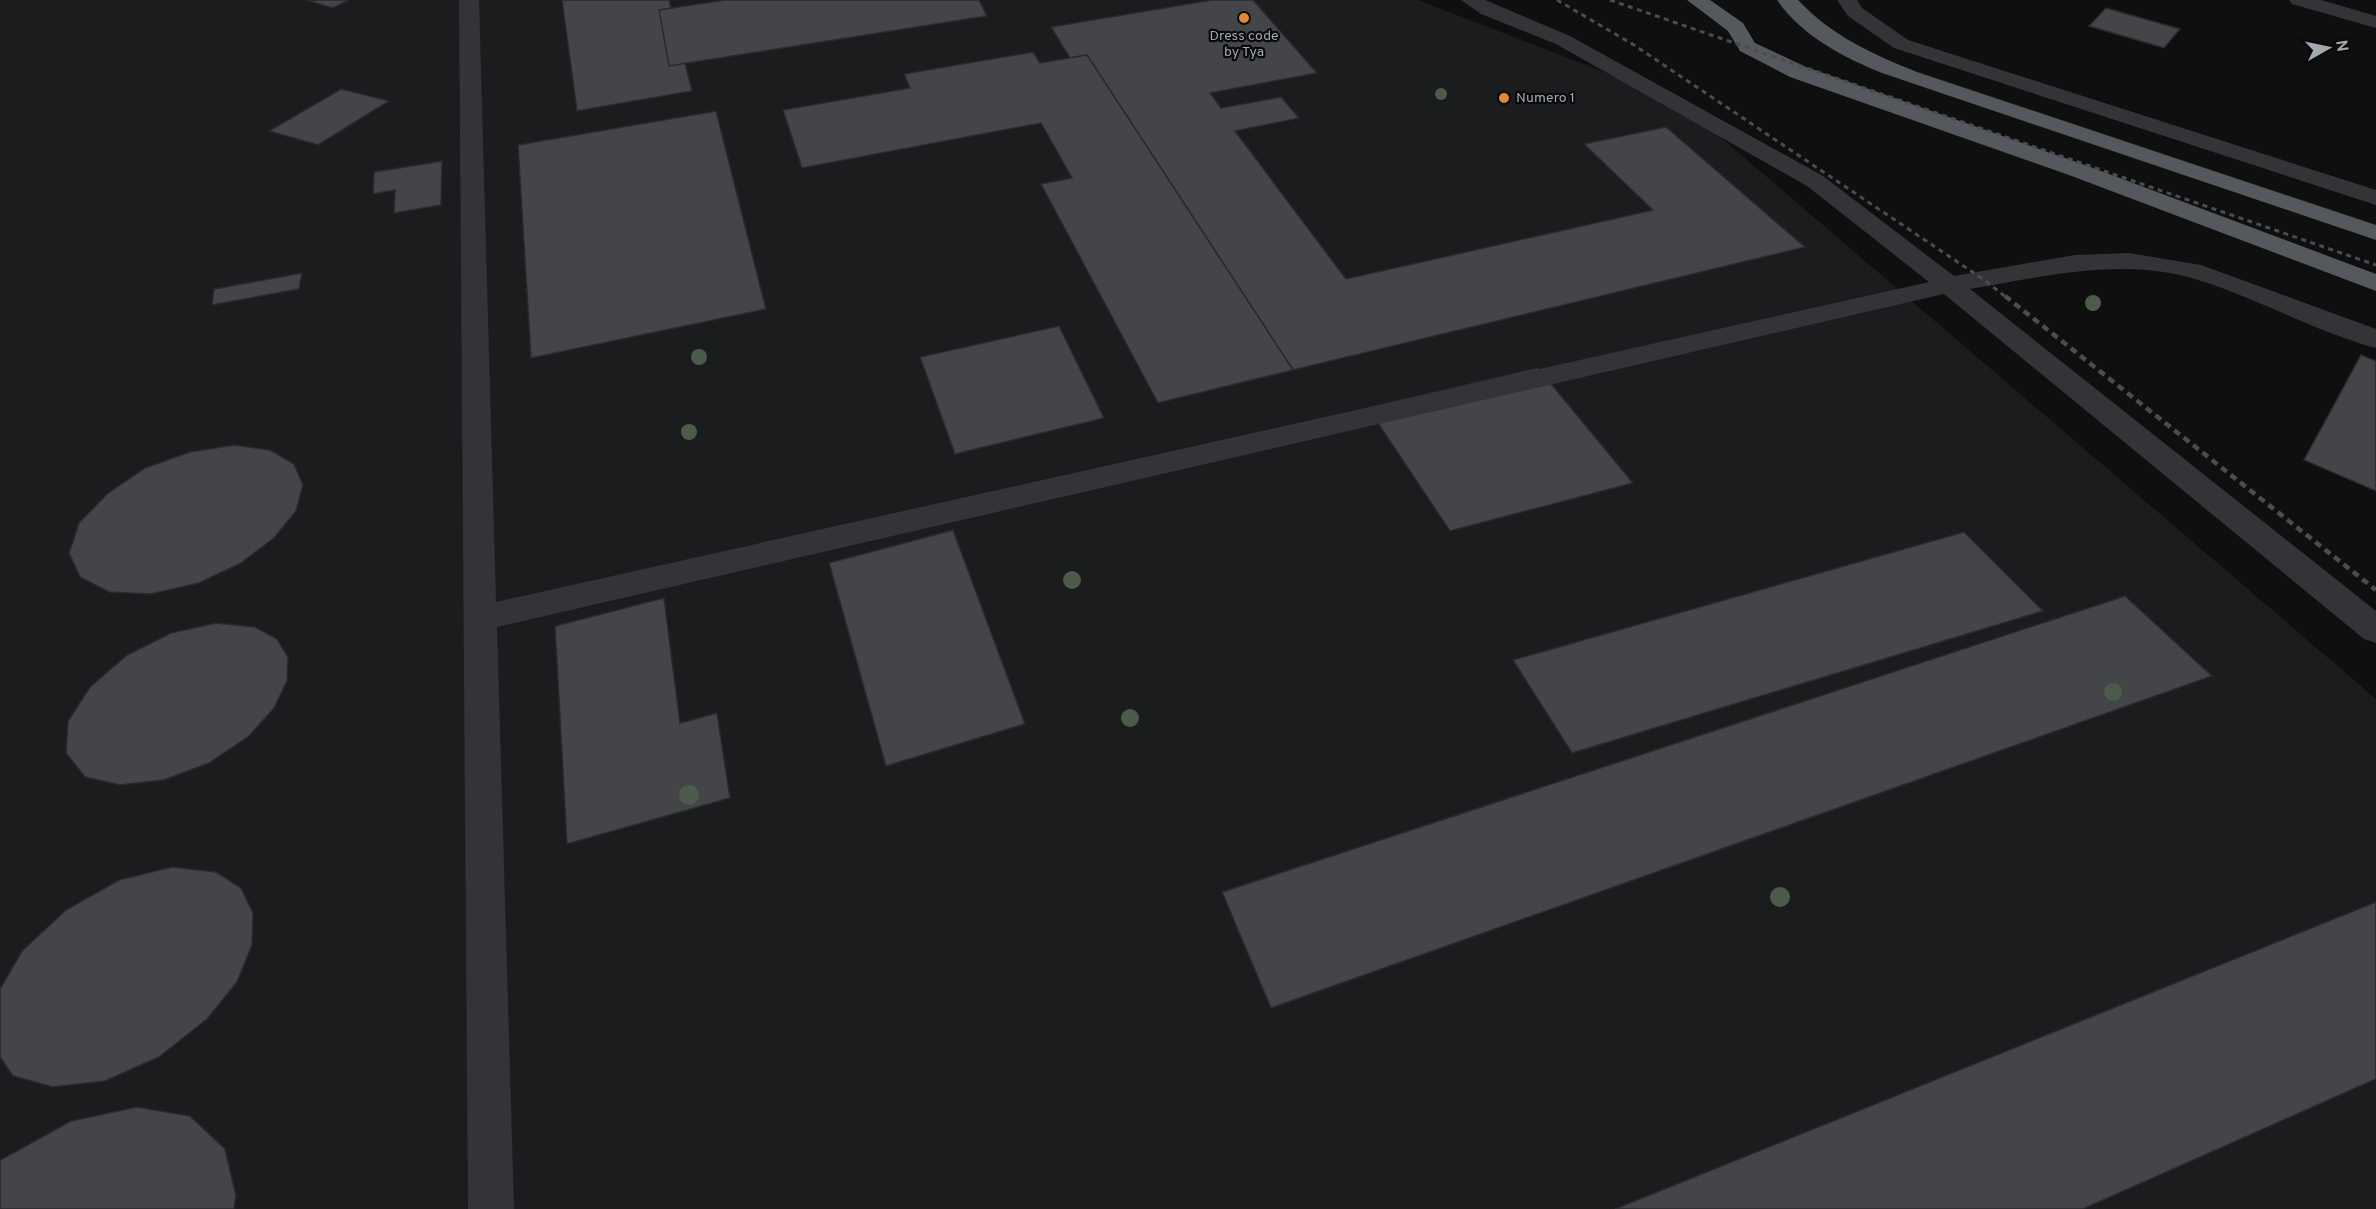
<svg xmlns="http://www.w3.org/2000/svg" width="2376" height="1209" viewBox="0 0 2376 1209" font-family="Overpass,sans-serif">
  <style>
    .built { fill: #1b1c1d }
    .building { fill: #434548; stroke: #292a2c; stroke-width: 1.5 }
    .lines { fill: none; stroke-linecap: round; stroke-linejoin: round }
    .minor { fill: #323437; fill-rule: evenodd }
    .trunk { fill: #55585d; fill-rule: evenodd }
    .rail-far1 { stroke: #4a4c50; stroke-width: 3; stroke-dasharray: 5 4.5; stroke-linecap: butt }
    .rail { stroke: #4a4c50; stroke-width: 4.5; stroke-dasharray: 7 5; stroke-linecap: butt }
    .tree { fill: #4c5b4a }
    .poi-dot { fill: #e38834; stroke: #0a0a0b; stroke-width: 2 }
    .labels { text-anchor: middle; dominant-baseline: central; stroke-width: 4.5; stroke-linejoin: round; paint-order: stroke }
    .far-poi-label { font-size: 14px; fill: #a1a9b0; stroke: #0a0a0b }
  </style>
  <rect width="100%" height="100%" fill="#0f0f10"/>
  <path class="built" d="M0,0h1418l259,100 699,599v510h-2376z"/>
  <g class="building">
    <path d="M306,0h43l-16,8z"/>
    <path d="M562,0h107l23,91 -115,20z"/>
    <path d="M725,0h254l8,16 -318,50 -10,-56z"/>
    <path d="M1212,0h41l64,73 -107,20 11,15 60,-11 18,21 -64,13 111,148 307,-69 -69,-66 82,-17 139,120 -512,123 -206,-315 -17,3 -19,-31z"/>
    <path d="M2106,8l74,21 -16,19 -75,-22z"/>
    <path d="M1033,52l7,11 47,-8 206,315 -135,33 -117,-219 31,-6 -31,-55 -239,45 -19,-58 127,-22 -6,-14z"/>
    <path d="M341,89l48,12 -71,44 -49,-14z"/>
    <path d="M716,111l50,198 -235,49 -13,-213z"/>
    <path d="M442,161l-1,44 -47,8 1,-23 -22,4 1,-22z"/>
    <path d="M302,273l-3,16 -87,16 2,-16z"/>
    <path d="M1059,326l45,92 -149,36 -35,-97z"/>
    <path d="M2361,355l15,6v130l-72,-31z"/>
    <path d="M1538,368l95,115 -183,48 -82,-123z"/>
    <path d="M234,445l36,5 24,14 9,21 -7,26 -22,27 -33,25 -42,20 -48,11 -42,-2 -29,-15 -11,-24 10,-30 28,-29 38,-26 45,-16z"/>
    <path d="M953,530l72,194 -139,42 -57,-203z"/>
    <path d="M1964,532l79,79 -471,142 -59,-93z"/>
    <path d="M2125,596l87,80 -941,332 -49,-116z"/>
    <path d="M664,598l16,125 37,-10 13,85 -163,46 -12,-218z"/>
    <path d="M216,623l39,4 22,12 11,18 -1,24 -13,27 -25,28 -40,27 -45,17 -44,5 -35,-8 -19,-24 2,-32 22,-34 37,-32 44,-22z"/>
    <path d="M172,867l44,5 25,16 12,25 -1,32 -15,37 -30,37 -48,38 -54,24 -52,6 -40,-11 -13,-19v-68l22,-38 44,-41 53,-30z"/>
    <path d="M2376,902v177l-293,130h-468z"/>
    <path d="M137,1107l53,9 35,33 11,47 -2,13h-234v-48l2,-2 69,-38z"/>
  </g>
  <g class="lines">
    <g class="minor">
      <path d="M459,0h20l17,602 1433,-320 -122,-96 -251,-142 -75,-30 -20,-14h24l85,36 253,140 131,100 121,-21 54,-2 72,12 175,64v19c-63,-17 -126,-54 -188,-71 -72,-19 -147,0 -218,12l406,322v32l-12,-4 -420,-345 -1447,333 17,582h-46z"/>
      <path d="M1837,0h20l5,8 46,32 468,150v15l-482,-157 -46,-32z"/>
      <path d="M2289,0h32l55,16v12l-84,-24z"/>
    </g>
    <g class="trunk">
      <path d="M1687,0h23l33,23 12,20 51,24 279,98 291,109v17l-307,-116 -279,-98 -50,-26 -12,-20z"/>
      <path d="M1777,0h21c34,36 74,54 119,72l459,153v15l-494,-167c-39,-16 -80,-37 -105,-73z"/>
    </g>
    <g class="rail-far1">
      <path d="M1557,0l77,45 349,234 24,19"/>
      <path d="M1610,0l766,265"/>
    </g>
    <path class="rail" d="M2005,296l371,294"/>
  </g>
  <g class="tree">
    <circle cx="1441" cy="94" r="6"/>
    <circle cx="2093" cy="303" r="8"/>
    <circle cx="699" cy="357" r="8"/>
    <circle cx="689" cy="432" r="8"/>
    <circle cx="1072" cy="580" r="9"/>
    <circle cx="2113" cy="692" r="9"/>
    <circle cx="1130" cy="718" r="9"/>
    <circle cx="689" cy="795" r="10"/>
    <circle cx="1780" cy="897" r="10"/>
  </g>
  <g class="poi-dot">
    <circle cx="1244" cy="18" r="6"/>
    <circle cx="1504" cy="98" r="6"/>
  </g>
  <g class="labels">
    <g class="far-poi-label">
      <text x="1244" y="36">Dress code<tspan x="1244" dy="16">by Tya</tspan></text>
      <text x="1516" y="98" text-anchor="start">Numero 1</text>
    </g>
  </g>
  <g transform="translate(2328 48) rotate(81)" stroke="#0a0a0b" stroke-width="4.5" paint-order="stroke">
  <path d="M0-4.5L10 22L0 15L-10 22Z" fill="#a1a9b0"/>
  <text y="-9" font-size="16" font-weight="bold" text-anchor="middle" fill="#a1a9b0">N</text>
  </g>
</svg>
